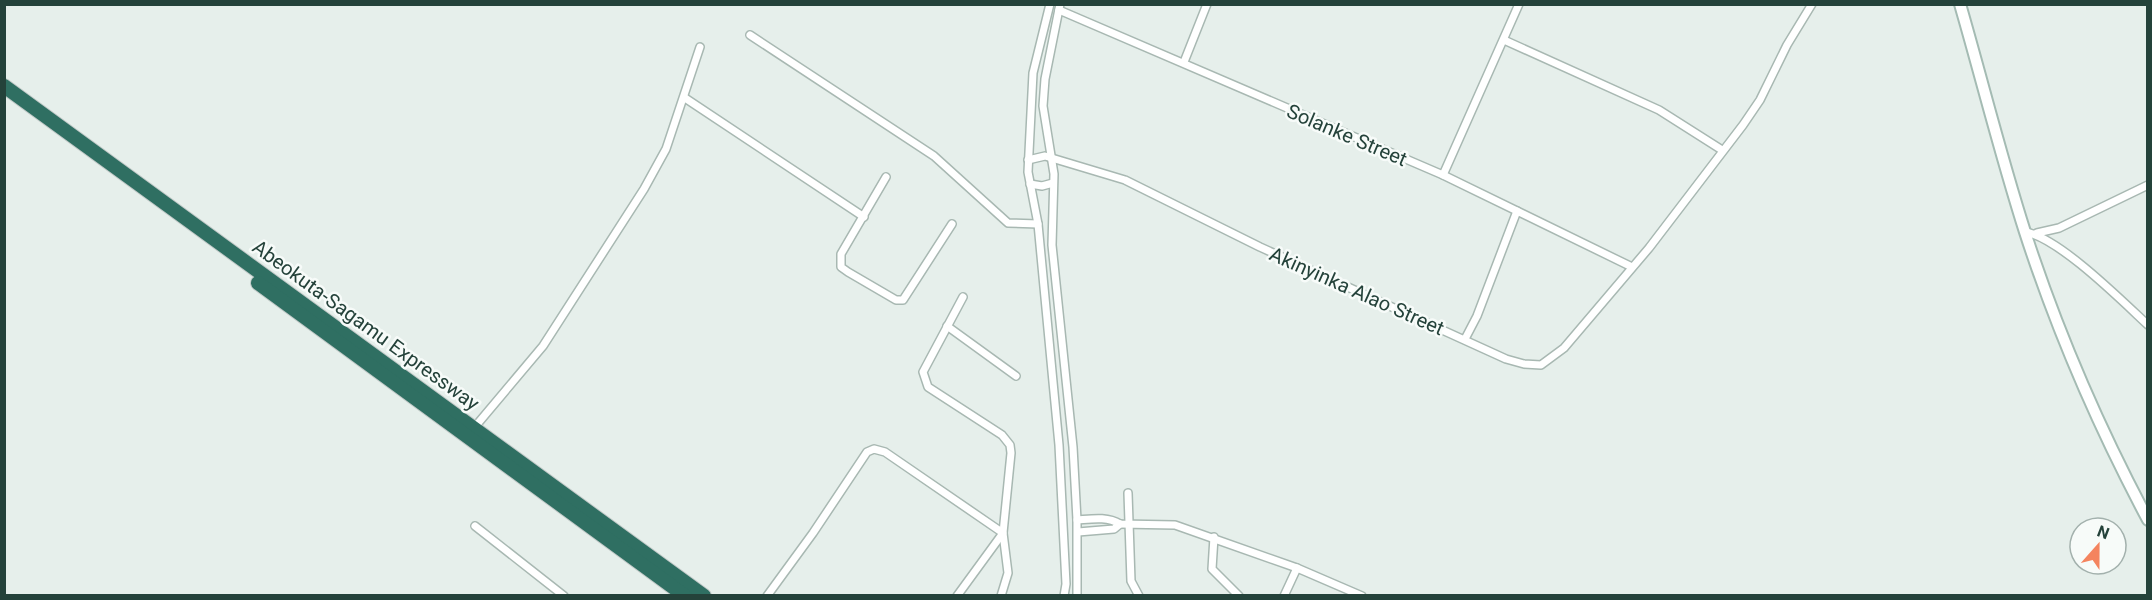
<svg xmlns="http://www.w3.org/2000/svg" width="2152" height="600" viewBox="0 0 2152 600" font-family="Roboto,sans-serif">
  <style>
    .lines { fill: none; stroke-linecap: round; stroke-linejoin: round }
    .street-casing { stroke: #a8b8b2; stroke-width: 10 }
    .secondary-casing { stroke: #a4bbb3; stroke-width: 14 }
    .highway-casing { stroke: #c2cac8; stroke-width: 16 }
    .street { stroke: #fff; stroke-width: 7 }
    .secondary { stroke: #fff; stroke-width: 10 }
    .highway { stroke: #2f6f62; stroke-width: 14 }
    .labels { text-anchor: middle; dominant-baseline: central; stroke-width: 5; stroke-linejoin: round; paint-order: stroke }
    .street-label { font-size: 20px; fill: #24423a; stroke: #f7fbf9 }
  </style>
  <rect width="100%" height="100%" fill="#e6efeb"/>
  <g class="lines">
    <defs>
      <g id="street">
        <path d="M1050,4l-17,69 -5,99 10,52 21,221 7,139 -2,12"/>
        <path d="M1060,4l-15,75 -2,27 11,68 -2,71 21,202 4,73v76"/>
        <path d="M1059,10l384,165 189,92"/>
        <path d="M750,35l184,121 74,67 30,1"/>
        <path d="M1504,40l155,70 63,40"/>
        <path d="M1184,62l23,-58"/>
        <path d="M685,98l179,119"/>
        <path d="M1028,160l17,-4 80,24 135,67 246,112 18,5 17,1 23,-17 85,-100 94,-123 17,-25 27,-55 25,-41"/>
        <path d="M1443,175l76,-171"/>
        <path d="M886,177l-45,77v13l7,5 48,28h7l49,-76"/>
        <path d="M1030,184l12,2 11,-3"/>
        <path d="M2025,232c33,5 96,68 123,93"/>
        <path d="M2037,233l22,-5 89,-43"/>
        <path d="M947,326l69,50"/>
        <path d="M1465,339l12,-23 40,-105"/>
        <path d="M474,428l69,-82 101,-157 22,-40 34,-102"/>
        <path d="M1128,493l3,88 8,15"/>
        <path d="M1077,520c14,-1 30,-4 43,4l55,1 122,43 65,28"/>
        <path d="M475,526l89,70"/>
        <path d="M1078,532l36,-3 6,-5"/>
        <path d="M1214,537l-2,32 27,27"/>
        <path d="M767,596l46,-63 54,-81 7,-3 11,3 118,81 5,40 -7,23"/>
        <path d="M957,596l46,-63 8,-80 -1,-8 -8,-10 -74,-48 -5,-15 40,-75"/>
        <path d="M1284,596l13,-28"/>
      </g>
      <path id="secondary" d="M1960,4c22,76 41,153 65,228 32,99 74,196 123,288"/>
      <g id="highway">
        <path d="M4,86l700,510"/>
        <path d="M258,283l427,313"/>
      </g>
    </defs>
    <use href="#street" class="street-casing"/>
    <use href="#secondary" class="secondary-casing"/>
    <use href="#highway" class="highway-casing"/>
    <use href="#street" class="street"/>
    <use href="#secondary" class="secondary"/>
    <use href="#highway" class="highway"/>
  </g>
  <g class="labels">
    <g class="street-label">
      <text transform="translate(1347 135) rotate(23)">Solanke Street</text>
      <text transform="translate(1357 291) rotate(24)">Akinyinka Alao Street</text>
      <text transform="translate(366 325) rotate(36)">Abeokuta-Sagamu Expressway</text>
    </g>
  </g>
  <rect width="2152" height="600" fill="none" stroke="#24423a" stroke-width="12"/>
  <g transform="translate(2098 546) rotate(21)"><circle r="28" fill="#f7fbf9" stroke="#a3b1ad" stroke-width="1.5"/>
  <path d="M0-4.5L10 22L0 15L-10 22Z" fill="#f4845f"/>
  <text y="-9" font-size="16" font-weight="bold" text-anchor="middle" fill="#24423a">N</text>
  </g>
</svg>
